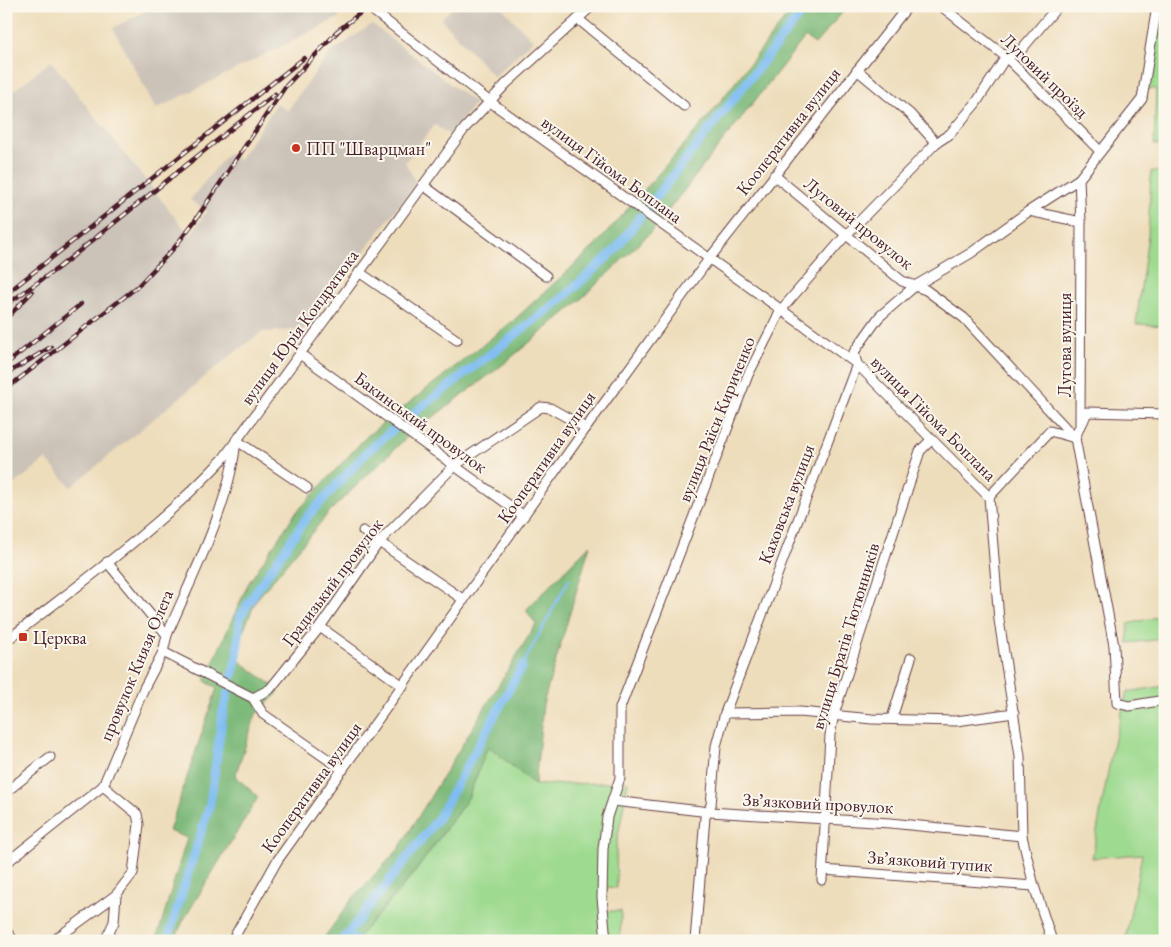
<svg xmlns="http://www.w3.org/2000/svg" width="1171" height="947" viewBox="0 0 1171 947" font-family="'EB Garamond',serif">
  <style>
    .industrial { fill: #cbc2b8 }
    .green { fill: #9eda8f; stroke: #747c5d }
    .forest { fill: #7eba7a; stroke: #646c52 }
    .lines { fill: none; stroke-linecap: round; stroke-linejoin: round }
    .stream { stroke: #7dbcf1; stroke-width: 2.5 }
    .canal { stroke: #7dbcf1; stroke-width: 9 }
    .minor-casing { stroke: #633c41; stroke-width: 11 }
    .minor { stroke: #fff; stroke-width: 9 }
    .rail-casing { stroke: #4a1f2b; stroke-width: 4.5 }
    .rail { stroke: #fbf7ec; stroke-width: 2.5; stroke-dasharray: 8; stroke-linecap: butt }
    .poi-dot { fill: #c8321e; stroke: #fbf7ec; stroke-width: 2 }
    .labels { text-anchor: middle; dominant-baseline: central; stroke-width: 4; stroke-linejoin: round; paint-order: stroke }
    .street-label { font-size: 18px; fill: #4a1f2b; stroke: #fbf7ec }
    .poi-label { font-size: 18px; fill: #4a1f2b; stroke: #fbf7ec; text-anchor: start }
  </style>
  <rect width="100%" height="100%" fill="#fbf7ec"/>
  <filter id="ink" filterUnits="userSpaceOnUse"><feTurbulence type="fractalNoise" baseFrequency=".02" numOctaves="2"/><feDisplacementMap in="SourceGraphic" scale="10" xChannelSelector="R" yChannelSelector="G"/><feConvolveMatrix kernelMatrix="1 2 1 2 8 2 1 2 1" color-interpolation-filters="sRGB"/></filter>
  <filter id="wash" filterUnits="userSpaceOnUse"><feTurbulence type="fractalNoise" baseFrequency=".0096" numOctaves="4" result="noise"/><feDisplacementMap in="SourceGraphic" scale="20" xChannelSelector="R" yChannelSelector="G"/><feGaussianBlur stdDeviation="1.12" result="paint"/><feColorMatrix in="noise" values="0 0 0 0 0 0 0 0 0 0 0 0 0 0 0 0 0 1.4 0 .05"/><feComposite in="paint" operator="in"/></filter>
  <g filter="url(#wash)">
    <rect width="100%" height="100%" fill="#edb"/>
    <g class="industrial">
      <path d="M155,6h176l9,11 -184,92 -43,-81z"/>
      <path d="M454,6h46l33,34 -39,37 -53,-58z"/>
      <path d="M372,24l103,79 -25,32 -15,-10 -30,37 11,21 -111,146 -43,3 -27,20 -164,135 -25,-28 -40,32v-394l45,-36 139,175 17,-25 -17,-11 38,-47 11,7 38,-57 10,8 41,-56z"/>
    </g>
    <g class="green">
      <path d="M1158,6h7v139h-11l2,-56h-10z"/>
      <path d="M1151,171l14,1v154l-29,-2 12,-89z"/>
      <path d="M1165,615v24l-37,4v-19z"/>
      <path d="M1165,686v255h-40l17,-87 -50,4 19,-103 16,-63z"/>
      <path d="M488,745l47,40 93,-3 -12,65 1,41 -11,-1v24h15l-1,30h-265l60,-69 53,-74z"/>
    </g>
    <g class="forest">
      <path d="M795,6h53l-33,38 -10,-7 -153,194 -74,71 -77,64 -93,70 -78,75 -74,89 -23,56 47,35 -24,23 -21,62 23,21 -75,124 -9,20h-18l31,-103 -18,-7 48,-143 -12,-7 43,-97 46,-69 73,-79 146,-115 82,-75 110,-125z"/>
      <path d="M590,545l-47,159 -8,81 -47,-39 -20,52 -53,74 -60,69h-33l30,-42 46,-49 138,-226 -10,-14z"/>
    </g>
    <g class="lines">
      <path class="stream" d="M522,666l47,-87"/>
      <g class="canal">
        <path d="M649,206l158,-200"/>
        <path d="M405,420l159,-123 51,-47 25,-33"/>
        <path d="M232,676l5,-20 3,-39 20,-32 47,-68 63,-68 24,-20"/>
        <path d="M345,937l11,4"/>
        <path d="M167,941l43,-137 13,-92 5,-20"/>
        <path d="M342,941l97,-124 83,-151"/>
      </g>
    </g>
  </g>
  <g filter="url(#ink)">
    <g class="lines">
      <defs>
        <g id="minor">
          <path d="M367,6l122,95 368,263 132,133 10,123 21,136 2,80 12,50 18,55"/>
          <path d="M941,6l65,51 94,94"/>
          <path d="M1157,6l-15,93 -63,80 2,43 -1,204 -5,12 39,208 3,57 12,3 36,-6"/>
          <path d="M578,19l106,87"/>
          <path d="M857,70l53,44 26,29"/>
          <path d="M774,175l128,106 24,9 38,28 111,120"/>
          <path d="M423,185l123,91"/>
          <path d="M1029,211l50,-32"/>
          <path d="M359,272l98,68"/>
          <path d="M300,354l224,162"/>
          <path d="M1083,422l4,-10 78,2"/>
          <path d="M989,497l61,-66 25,7"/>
          <path d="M363,531l101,69"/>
          <path d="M107,562l60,73"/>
          <path d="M320,627l83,59"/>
          <path d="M6,641c75,-58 153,-113 217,-182l242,-331 41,-44 86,-78"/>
          <path d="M163,652l90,46 10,16 80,56"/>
          <path d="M253,698l17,-9 50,-62 59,-85 75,-76 87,-59 9,1 36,20"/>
          <path d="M725,713l75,-1 72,7 84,2 58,-8"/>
          <path d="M892,718l19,-60"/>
          <path d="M103,786l34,28 2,10 -6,49 -17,22 -2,27 -9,19"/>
          <path d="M6,792l44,-35"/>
          <path d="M613,801l97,11 180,11 132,13"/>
          <path d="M6,863l97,-77 41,-98 19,-36 4,-17c26,-61 63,-130 69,-195l71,48"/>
          <path d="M823,870l211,16"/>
          <path d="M822,880l8,-145 4,-21 86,-263 11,-11"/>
          <path d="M6,931l8,10"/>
          <path d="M53,941l63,-46"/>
          <path d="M232,941l45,-80 309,-433 123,-169 199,-253"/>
          <path d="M606,941l-4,-44 1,-48 4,-32 13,-39v-70l128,-333 33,-65 65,-75 90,-92 14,-9 26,-31 30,-46 15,-7 37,-44"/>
          <path d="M695,941l10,-124 6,-12 5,-59 9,-33 132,-349 -3,-12 25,-35 36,-31 56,-33 58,-42 52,11"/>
        </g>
      </defs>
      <use href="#minor" class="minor-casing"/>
      <use href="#minor" class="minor"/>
      <defs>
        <g id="rail">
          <path d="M335,33l34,-27"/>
          <path d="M6,294l298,-236"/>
          <path d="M6,305l52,-37 217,-174"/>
          <path d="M6,319l26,-27"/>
          <path d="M6,364l75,-60"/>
          <path d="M6,374l45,-27"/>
          <path d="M6,389l131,-102 37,-39 20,-26 91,-135 55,-58"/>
        </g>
      </defs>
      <use href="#rail" class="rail-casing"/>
      <use href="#rail" class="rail"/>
    </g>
  </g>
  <g class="poi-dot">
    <circle cx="296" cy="148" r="5"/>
    <rect x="18" y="632" width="10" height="10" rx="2.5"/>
  </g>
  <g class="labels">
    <g class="street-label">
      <text transform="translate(1045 75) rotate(44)">Луговий проїзд</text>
      <text transform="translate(788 131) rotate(-52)">Кооперативна вулиця</text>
      <text transform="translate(612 169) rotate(36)">вулиця Гійома Боплана</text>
      <text transform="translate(859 223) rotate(39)">Луговий провулок</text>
      <text transform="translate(299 327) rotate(-54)">вулиця Юрія Кондратюка</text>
      <text transform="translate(1064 345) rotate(-90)">Лугова вулиця</text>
      <text transform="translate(934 418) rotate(45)">вулиця Гійома Боплана</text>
      <text transform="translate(716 419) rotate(-68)">вулиця Раїси Кириченко</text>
      <text transform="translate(421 422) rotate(36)">Бакинський провулок</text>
      <text transform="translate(546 457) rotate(-55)">Кооперативна вулиця</text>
      <text transform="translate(786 504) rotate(-69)">Каховська вулиця</text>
      <text transform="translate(332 582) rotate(-53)">Градизький провулок</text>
      <text transform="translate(845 636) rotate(-73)">вулиця Братів Тютюнників</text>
      <text transform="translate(136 665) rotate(-67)">провулок Князя Олега</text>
      <text transform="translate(311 787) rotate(-54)">Кооперативна вулиця</text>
      <text transform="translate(818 803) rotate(3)">Звʼязковий провулок</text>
      <text transform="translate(930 861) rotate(4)">Звʼязковий тупик</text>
    </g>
    <g class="poi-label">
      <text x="306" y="148">ПП "Шварцман"</text>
      <text x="33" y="637">Церква</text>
    </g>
  </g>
  <rect width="1171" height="947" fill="none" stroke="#fbf7ec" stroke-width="25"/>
</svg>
